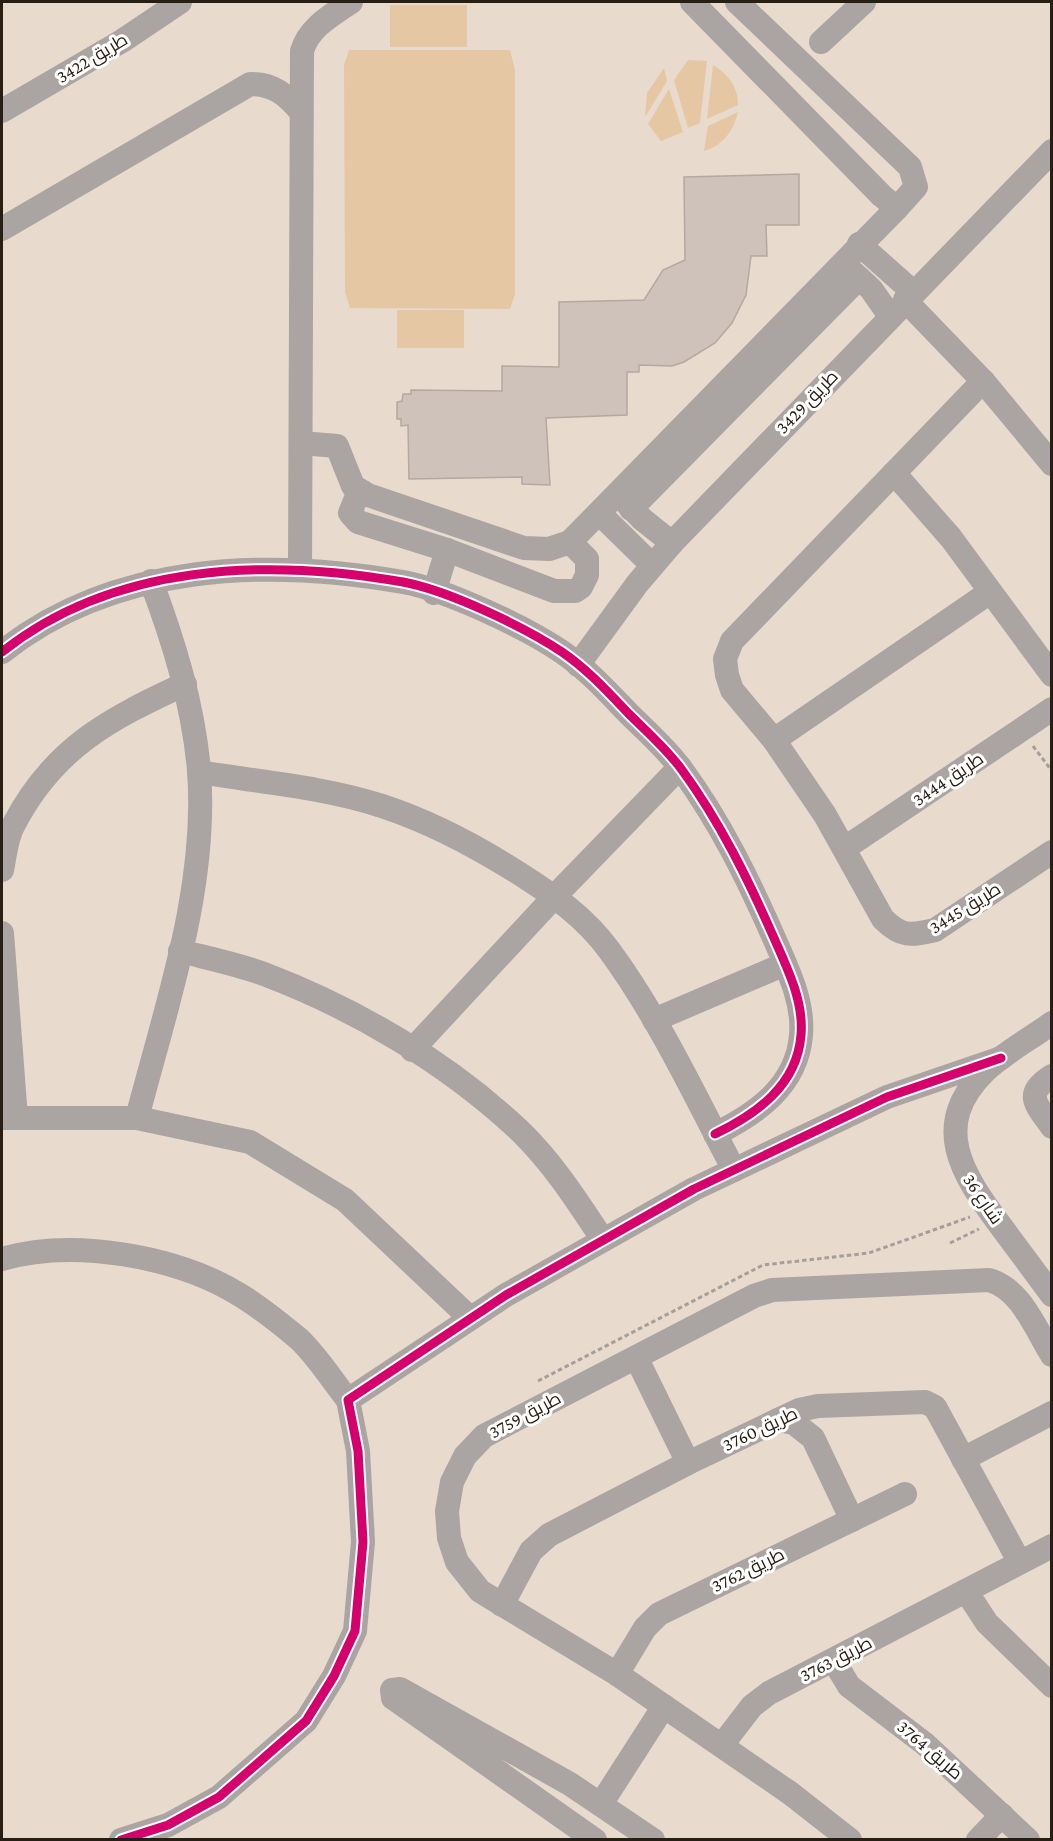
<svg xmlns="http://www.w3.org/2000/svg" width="1053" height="1841" viewBox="0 0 1053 1841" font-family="'Crimson Pro',Cairo,serif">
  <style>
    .green { fill: #e6c7a4 }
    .building { fill: #cfc2ba; stroke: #b5a8a0; stroke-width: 1.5 }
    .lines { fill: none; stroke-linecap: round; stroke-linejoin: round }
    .path { stroke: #a69e9b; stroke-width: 3; stroke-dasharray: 4.5 3; stroke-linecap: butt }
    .minor { stroke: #aaa4a2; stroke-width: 24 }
    .cycleway-casing { stroke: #fff; stroke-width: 13 }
    .cycleway { stroke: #d6006c; stroke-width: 9 }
    .labels { text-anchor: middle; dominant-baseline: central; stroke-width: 6; stroke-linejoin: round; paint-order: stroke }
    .street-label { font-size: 18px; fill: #271e14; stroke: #fff }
  </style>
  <rect width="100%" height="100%" fill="#e8dacc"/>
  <g class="green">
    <rect x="390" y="5" width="77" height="42"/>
    <path d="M349,50h161l5,20v224l-5,15 -160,-1 -5,-16 -1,-227z"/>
    <path d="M688,60l19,1 -7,62 -12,5 -14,-48z"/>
    <path d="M713,65c15,9 25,22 25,40l-31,14z"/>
    <path d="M664,68l3,13 -22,36 2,-24z"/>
    <path d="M669,89l14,43 -22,9 -13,-17z"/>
    <path d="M738,112c-5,19 -14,33 -34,39l4,-25z"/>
    <rect x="397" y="310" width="67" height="38"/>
  </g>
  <path class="building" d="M799,174v51h-33l1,31h-16l-5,39 -14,28 -17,20 -31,19 -12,4 -33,-1v7h-12v43l-81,3 4,67 -28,-1v-7l-113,2 -1,-54 -7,1v-7h-4v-17l5,-1 1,-7h8v-4l91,1v-25l57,1v-65l85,-2 19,-30 22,-10 -1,-83z"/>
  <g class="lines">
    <g class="path">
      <path d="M1033,746l19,25"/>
      <path d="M950,1243l29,-14"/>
      <path d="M538,1381l225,-116 106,-12 101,-36"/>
    </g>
    <g class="minor">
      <path d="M737,2l173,165 6,20 -19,21"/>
      <path d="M821,42l43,-40"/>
      <path d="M2,111l120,-70 58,-39"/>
      <path d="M2,229l248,-145c23,0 36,10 51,28"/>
      <path d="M859,244l54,48"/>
      <path d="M847,267l24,22 19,27"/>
      <path d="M905,300l78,81 69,83"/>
      <path d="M983,381l-251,260 -7,18 2,16 5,15 42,50 51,75 58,104c18,18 28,17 52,11l117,-78"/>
      <path d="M301,443l36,3 16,40 15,9 156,53 25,1 21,-7 327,-334 -15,-12 -190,-194"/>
      <path d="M894,473l57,65 101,137"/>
      <path d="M359,491l-9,22 8,9 89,28 107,41h21l6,-4 6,-12v-16l-17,-17"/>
      <path d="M620,496l22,23 30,24"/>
      <path d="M631,509l228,-231"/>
      <path d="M599,513l53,52"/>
      <path d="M300,570l2,-519c7,-24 30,-36 49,-49"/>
      <path d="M434,593l13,-43"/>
      <path d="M2,652c112,-89 265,-94 401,-70 44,8 122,45 159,70 25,17 46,40 66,61 18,18 39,36 54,57 38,52 66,109 92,168 13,30 30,63 27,97 -4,51 -45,79 -86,99"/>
      <path d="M578,665l59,-81 35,-41 380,-392"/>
      <path d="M774,740l216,-148"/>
      <path d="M199,772c60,10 125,15 183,34 49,16 94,40 138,68 33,21 65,43 89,76 50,68 86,146 125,220"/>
      <path d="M845,848l207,-139"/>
      <path d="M2,870c3,-14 4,-31 11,-44 40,-78 96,-107 172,-142"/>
      <path d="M2,933l14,185"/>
      <path d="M180,951c27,7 57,13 84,23 92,35 184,89 256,157 33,32 58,71 83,109"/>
      <path d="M654,1020l131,-56"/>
      <path d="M1052,1023c-22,16 -48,30 -67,48 -56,55 -22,104 15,154 17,23 34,46 52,70"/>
      <path d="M412,1050l143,-154 125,-129"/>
      <path d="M1052,1076c-29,18 -16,28 0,51"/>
      <path d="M2,1118h135l113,24 95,58 125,118"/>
      <path d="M137,1118c29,-112 71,-230 62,-348 -6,-66 -25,-128 -48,-189"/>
      <path d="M2,1259c71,-21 175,-3 238,36 20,12 41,29 59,44 18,17 33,41 49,61"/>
      <path d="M637,1359l51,104"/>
      <path d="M778,1420l16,3 19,15 39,82"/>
      <path d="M963,1459l89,-46"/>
      <path d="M966,1591l21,32 65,63"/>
      <path d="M502,1605l29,-54 18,-16 139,-72 111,-53 19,-4 107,-4 10,5 84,154"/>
      <path d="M834,1661l15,25 76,58 103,96"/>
      <path d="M617,1674l28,-46 14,-14 246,-120"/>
      <path d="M722,1745l30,-39 17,-13 283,-147"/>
      <path d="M601,1804l63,-98"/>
      <path d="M121,1840l47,-15 51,-28 87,-76 28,-45 21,-45 8,-89 -5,-91 -10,-51 158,-105 188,-106 193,-92 114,-39"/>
      <path d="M595,1840l-202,-142 -1,-8 8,-1 170,95 83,56"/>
      <path d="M850,1840l-60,-47 -173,-119 -137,-83 -23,-29 -8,-24 -2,-27 5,-29 13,-26 19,-20 270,-140 18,-6 217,-10c32,9 46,48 63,75"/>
      <path d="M978,1840l24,-25"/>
    </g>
    <defs>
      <g id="cycleway">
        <path d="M2,652c112,-89 265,-94 401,-70 44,8 122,45 159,70 25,17 46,40 66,61 18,18 39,36 54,57 38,52 66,109 92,168 13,30 30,63 27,97 -4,51 -45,79 -86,99"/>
        <path d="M121,1840l47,-15 51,-28 87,-76 28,-45 21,-45 8,-89 -5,-91 -10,-51 158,-105 188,-106 193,-92 114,-39"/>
      </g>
    </defs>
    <use href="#cycleway" class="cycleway-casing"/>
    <use href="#cycleway" class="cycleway"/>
  </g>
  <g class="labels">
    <g class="street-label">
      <text transform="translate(92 58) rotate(-31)">طريق 3422</text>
      <text transform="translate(807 402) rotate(-46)">طريق 3429</text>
      <text transform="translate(948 779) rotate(-34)">طريق 3444</text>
      <text transform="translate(965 908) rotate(-32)">طريق 3445</text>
      <text transform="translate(983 1199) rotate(56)">شارع 36</text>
      <text transform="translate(525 1415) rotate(-28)">طريق 3759</text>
      <text transform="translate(760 1429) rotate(-25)">طريق 3760</text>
      <text transform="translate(748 1570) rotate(-26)">طريق 3762</text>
      <text transform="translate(836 1659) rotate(-27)">طريق 3763</text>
      <text transform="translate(930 1750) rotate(41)">طريق 3764</text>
    </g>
  </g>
  <rect width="1053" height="1841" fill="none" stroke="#271e14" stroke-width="6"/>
</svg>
